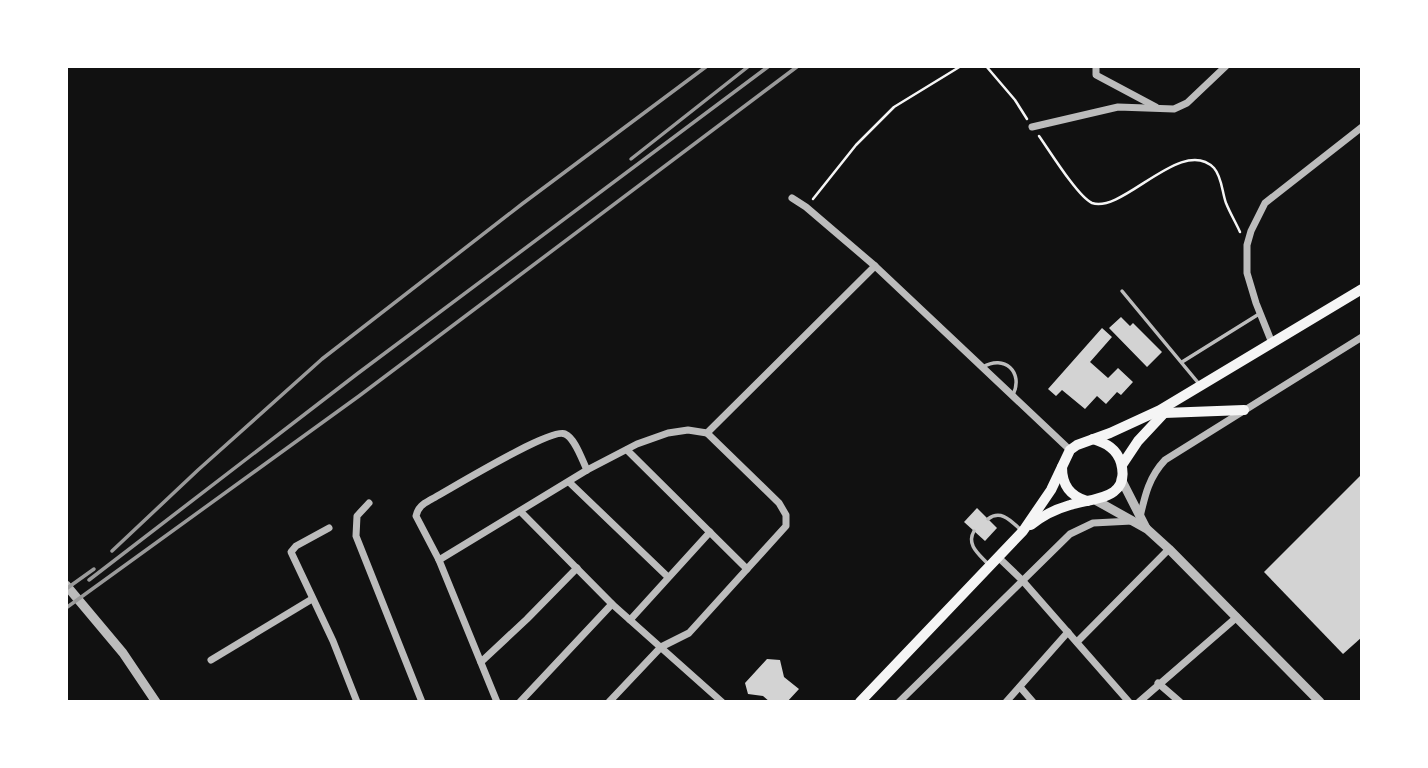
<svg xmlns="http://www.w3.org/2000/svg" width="1428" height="768" viewBox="0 0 1428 768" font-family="Georgia,serif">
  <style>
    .building { fill: #d3d3d3 }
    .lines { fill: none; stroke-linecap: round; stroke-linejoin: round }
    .path { stroke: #f5f5f5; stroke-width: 2.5 }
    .service { stroke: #bcbcbc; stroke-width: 3.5 }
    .minor { stroke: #bcbcbc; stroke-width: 7 }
    .tertiary { stroke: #bcbcbc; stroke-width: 9 }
    .primary { stroke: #f5f5f5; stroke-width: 10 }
    .rail { stroke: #9a9a9a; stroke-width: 3.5 }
  </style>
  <rect width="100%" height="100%" fill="#111"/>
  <g class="building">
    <path d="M1121,317l9,9 3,-3 29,29 -15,15 -38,-39z"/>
    <path d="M1102,328l10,9 -22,25 18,16 10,-10 15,14 -12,13 -4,-3 -11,12 -9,-8 -12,13 -23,-19 -6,6 -8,-7z"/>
    <path d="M1362,474v163l-19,17 -79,-82z"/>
    <path d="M977,508l20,20 -12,13 -21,-19z"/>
    <path d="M767,659l13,1 4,17 15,12 -12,13h-17l-7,-6 -15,-2 -3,-11z"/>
  </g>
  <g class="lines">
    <g class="path">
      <path d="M986,66l29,34 12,19"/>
      <path d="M1039,136c10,14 39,61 53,67 31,11 90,-68 122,-35 8,9 8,24 12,35 4,10 10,20 14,29"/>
      <path d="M813,199l43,-54 38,-38 67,-41"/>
    </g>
    <g class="service">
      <path d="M1122,291l78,94"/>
      <path d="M1182,362l77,-48"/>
      <path d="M983,367c21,-13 41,5 30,28"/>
      <path d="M988,519c13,-10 23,2 33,11"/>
      <path d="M974,531c-8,14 5,23 14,33"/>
    </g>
    <g class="minor">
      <path d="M1096,66v9l60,32"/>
      <path d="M1032,127l86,-20 56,2 13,-6 39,-37"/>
      <path d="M792,198l14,9 69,59 195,184"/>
      <path d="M1272,343l-16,-40 -9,-30v-28l4,-14 14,-28 97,-76"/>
      <path d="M627,450l120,119"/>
      <path d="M569,482l99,95"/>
      <path d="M369,503l-12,13 -1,20 66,166"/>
      <path d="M521,512l91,92 110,98"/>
      <path d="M1140,517c5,-22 9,-40 25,-57l197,-123"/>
      <path d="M329,528l-33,18 -5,6 42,89 24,61"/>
      <path d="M998,557l24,23 107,122"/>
      <path d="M439,560l148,-90 50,-26 31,-11 20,-3 19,3 168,-167"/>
      <path d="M630,620l80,-88"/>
      <path d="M1077,642l92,-93"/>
      <path d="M211,660l101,-61"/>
      <path d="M481,662l46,-43 50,-51"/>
      <path d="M1158,683l22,19"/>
      <path d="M1020,687l13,15"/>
      <path d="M497,702l-58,-142 -23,-44c2,-9 7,-12 14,-16 19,-10 121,-73 135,-66 10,4 17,26 22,36"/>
      <path d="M520,702l92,-98"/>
      <path d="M609,702l52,-55 28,-14 97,-107v-11l-7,-12 -72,-70"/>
      <path d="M899,702l171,-168 23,-11 39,-2"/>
      <path d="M1006,702l62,-70"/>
      <path d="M1139,702l98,-85"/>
    </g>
    <g class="tertiary">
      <path d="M1121,479l25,49"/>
      <path d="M1097,501l50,28 22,20 151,153"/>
      <path d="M66,585l57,68 33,49"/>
    </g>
    <g class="primary">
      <path d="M1164,413l80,-3"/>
      <path d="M1122,465l16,-24 28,-30"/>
      <path d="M1062,467c0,18 8,29 25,34"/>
      <path d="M1031,525c11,-9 25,-16 39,-20 22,-7 61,-5 51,-42 -4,-14 -15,-20 -28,-24"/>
      <path d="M860,702l163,-171 28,-41 19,-40 7,-5 33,-12 50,-23 202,-121"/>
    </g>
    <g class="rail">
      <path d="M631,159l118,-93"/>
      <path d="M112,551l86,-81 124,-111 200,-155 185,-138"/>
      <path d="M89,580l268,-206 412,-308"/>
      <path d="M66,589l28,-20"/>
      <path d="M66,608l293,-212 439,-330"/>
    </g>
  </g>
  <rect width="1428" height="768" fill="none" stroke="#ffffff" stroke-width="136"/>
</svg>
